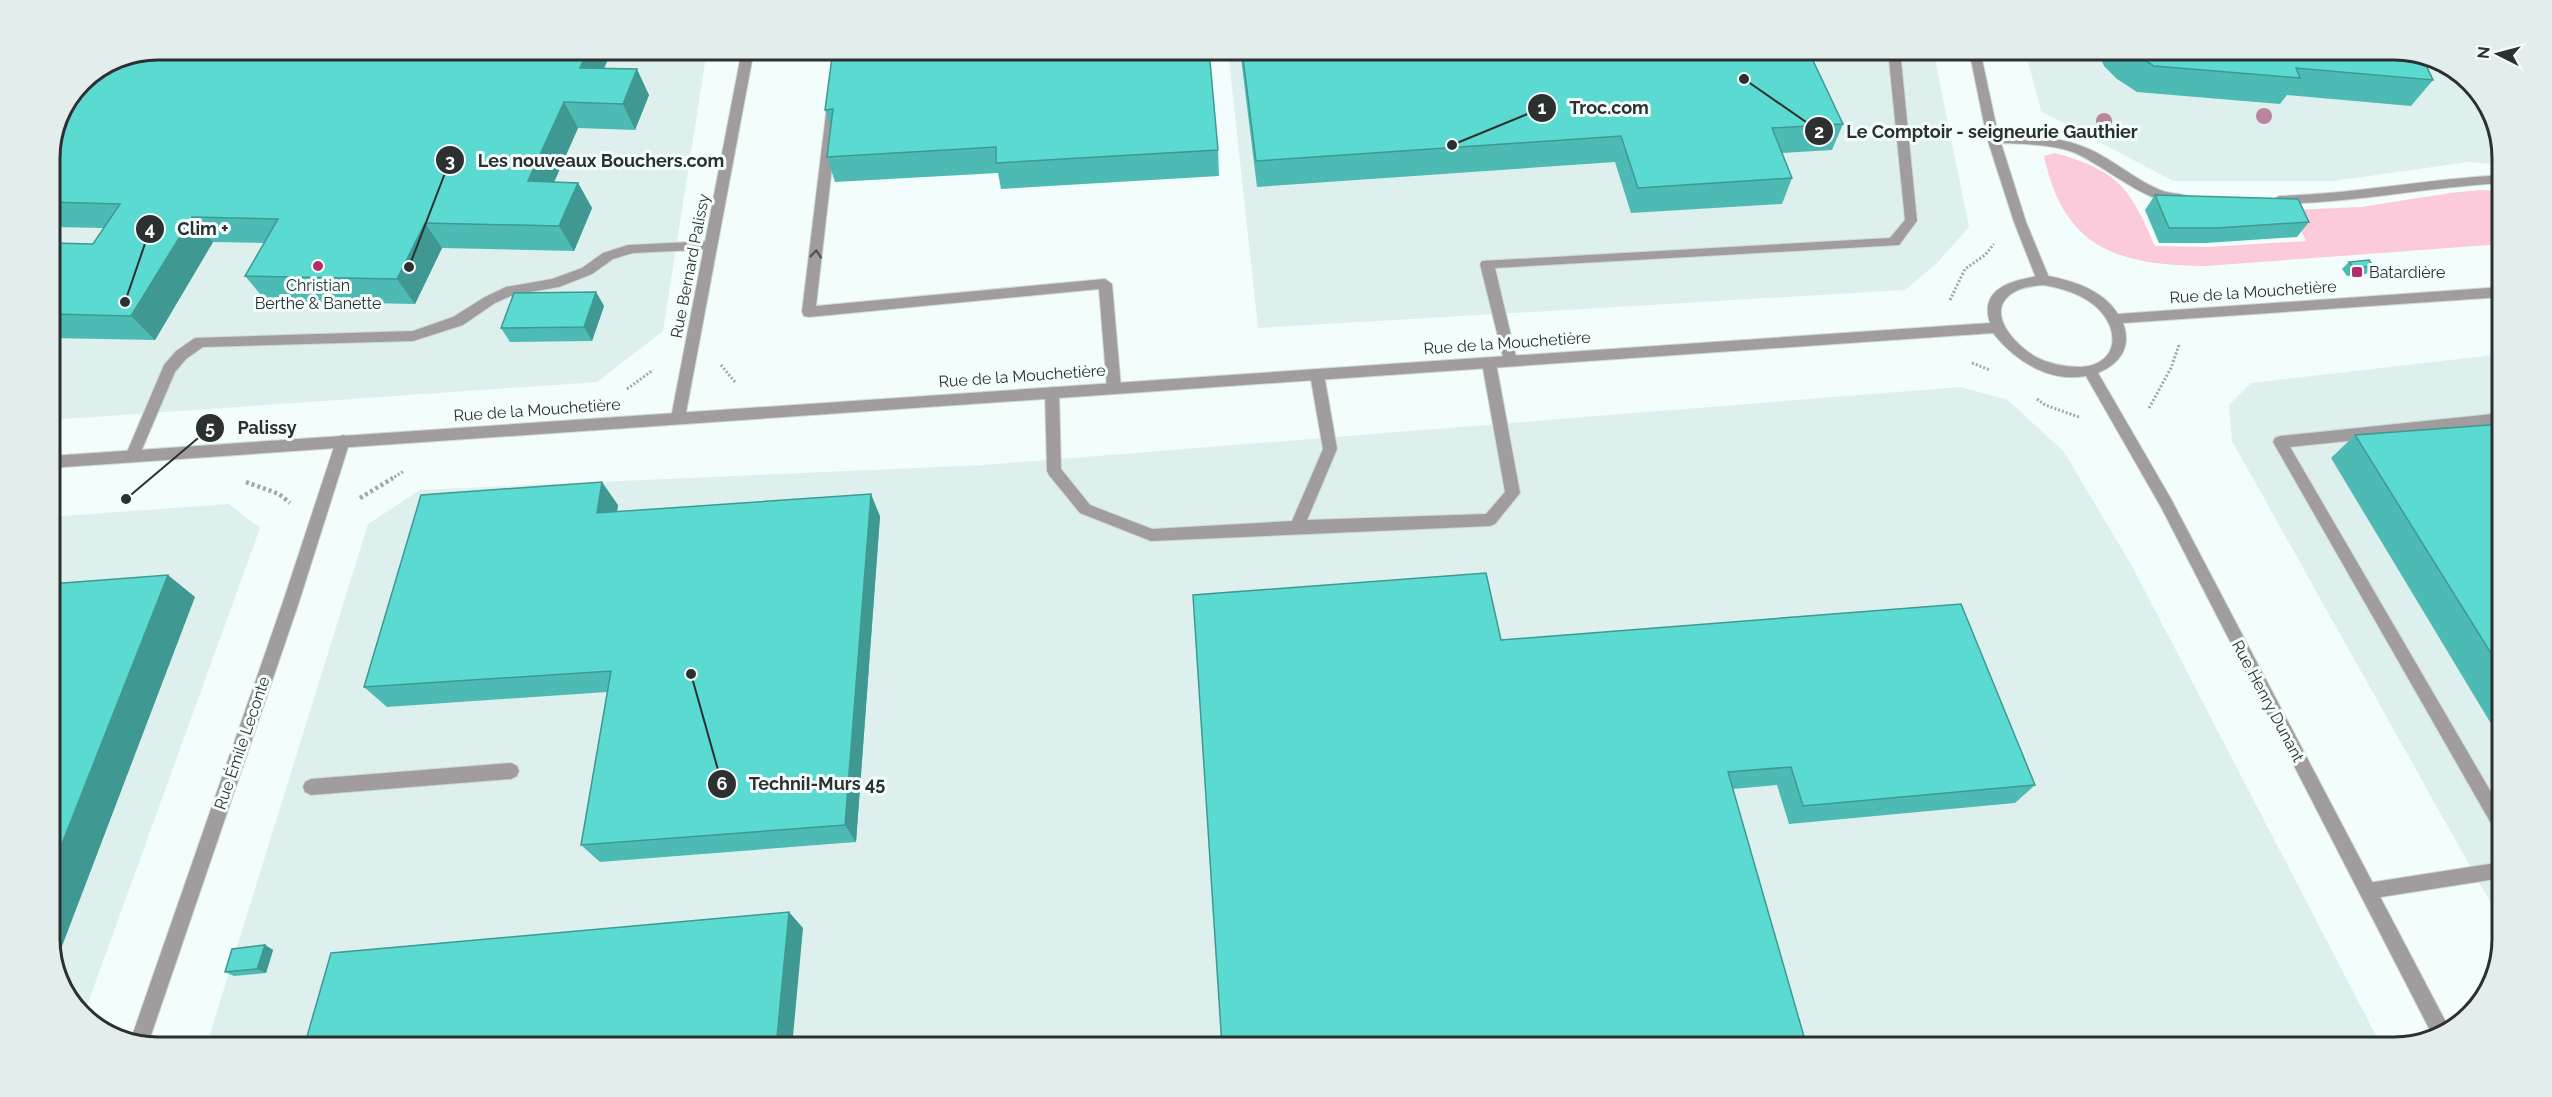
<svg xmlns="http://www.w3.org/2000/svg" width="2552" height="1097" viewBox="0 0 2552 1097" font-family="Raleway,sans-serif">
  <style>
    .built { fill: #ddf0ee }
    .green { fill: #fbcbdb }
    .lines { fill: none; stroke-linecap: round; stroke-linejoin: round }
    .service-casing { stroke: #cfd8d6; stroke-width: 2 }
    .minor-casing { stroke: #cfd8d6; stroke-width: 2 }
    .tertiary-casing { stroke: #cfd8d6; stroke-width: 2 }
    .path-far1 { stroke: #a1a8a7; stroke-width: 3; stroke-dasharray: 2 2; stroke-linecap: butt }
    .path { stroke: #a1a8a7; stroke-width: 4.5; stroke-dasharray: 3 3; stroke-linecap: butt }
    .service { fill: #a19d9e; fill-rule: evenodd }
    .minor { fill: #a19d9e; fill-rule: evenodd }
    .tertiary { fill: #a19d9e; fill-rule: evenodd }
    .tree { fill: #ba869f }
    .wall { fill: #4dbbb3 }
    .shaded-wall { fill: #3f9992 }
    .building { fill: #5adad0; stroke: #3f9992; stroke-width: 1.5 }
    .oneway { stroke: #565656 }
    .poi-dot { fill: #b42c6d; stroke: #f3fdfb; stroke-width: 2 }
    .labels { text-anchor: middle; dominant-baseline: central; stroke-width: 6; stroke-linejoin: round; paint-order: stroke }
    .street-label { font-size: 16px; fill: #2d3030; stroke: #f3fdfb }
    .poi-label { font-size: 16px; fill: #2d3030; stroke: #f3fdfb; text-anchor: start }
    .rim { fill: none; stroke: #2d3030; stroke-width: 3 }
    .leader { fill: none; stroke: #2d3030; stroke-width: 2 }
    .callout-dot { fill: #2d3030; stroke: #f3fdfb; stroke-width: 2 }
    .mark-label { font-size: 18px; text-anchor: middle; font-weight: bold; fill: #fff }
    .callout-label { font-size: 18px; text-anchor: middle; font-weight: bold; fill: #2d3030; stroke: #f3fdfb; stroke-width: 6; stroke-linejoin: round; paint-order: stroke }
  </style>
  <rect width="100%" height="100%" fill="#f3fdfb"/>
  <g class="built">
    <path d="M158,50h549l-44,281 -66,51 -547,38v-269l31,-70 36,-23z"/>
    <path d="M1228,50h705l36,177 -32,36 -32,27 -647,38z"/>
    <path d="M2025,50h369l41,8 49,39 18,54v14l-33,-3 -136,19h-160l-132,-70z"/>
    <path d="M2502,354v569l-270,-482 -3,-36 22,-22z"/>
    <path d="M1960,387l48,13 56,52 68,114 250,481h-2176l162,-523 52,-34 564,-25z"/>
    <path d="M229,504l31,24 -176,486 -12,-9 -22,-58v-430z"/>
  </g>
  <path class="green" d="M2055,153c63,18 75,34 100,93l52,1 99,-6 -15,-31 70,-3 89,-14 30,-3 22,1v53l-296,22c-87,-1 -142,-16 -162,-110z"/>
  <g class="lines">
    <defs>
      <g id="service">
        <path d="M1888,50h12l17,171 -18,24 -404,23 22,93 -7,5 -5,-1 -25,-101 2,-3 408,-23 15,-18z"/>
        <path d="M833,102l6,4 -23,200 289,-27 7,5 9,104 -2,4 -5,1 -7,-5 -8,-99 -290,28 -5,-1 -2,-4 25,-206z"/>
        <path d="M711,241l5,2 1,3 -1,3 -83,4 -20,6 -21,15 -33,13 -46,8 -18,8 -32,22 -50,16 -210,6 -17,12 -11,13 -38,89h-10l-2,-4 39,-92 12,-14 19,-13 218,-7 40,-14 32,-20 21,-10 46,-8 30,-11 21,-15 25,-8z"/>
        <path d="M1489,358l7,5 24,130 -25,31 -5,2 -339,15 -71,-28 -31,-38 -2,-4 -2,-79 7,-5 7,5 2,77 29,36 62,24 140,-8 31,-72 -13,-75 7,-5 7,5 13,75 -30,71 179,-6 19,-22 -23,-129z"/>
        <path d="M2502,413v12l-212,22 212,364v23l-6,-2 -223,-390 2,-4 5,-2z"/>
        <path d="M511,763l6,3 2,5 -2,5 -6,3 -200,16 -6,-3 -2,-5 2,-5 6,-3z"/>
        <path d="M2502,862v16l-134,21 -6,-2 -3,-6 3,-6 6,-2z"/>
      </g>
      <g id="minor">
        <path d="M742,50h12l-69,368 -2,4h-10l-2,-4z"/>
        <path d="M1969,50h11l18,84c31,2 62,2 91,15 25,11 46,31 71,41 9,4 19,3 27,6l2,3 -2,3c-33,10 -85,-40 -117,-51 -22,-7 -47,-7 -69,-8l25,79 24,58 -2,3h-10l-24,-61 -27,-84z"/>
        <path d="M2502,175v8c-75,4 -148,20 -223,21l-6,-4 6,-4c75,-2 148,-17 223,-21z"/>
        <path d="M343,435l5,2 2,4 -52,164 -150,439 -18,-2 152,-437 54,-164 2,-4z"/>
      </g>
      <path id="tertiary" d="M2043,275c28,5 59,14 75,39l384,-27v10l-379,26c9,24 -3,41 -25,50l73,126 279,531 -17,6 -272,-529 -75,-131c-36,7 -71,-15 -93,-43l-1943,135v-12l1940,-133c-12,-37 26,-43 53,-48zM2043,285c18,3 36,8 51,20 26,21 27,59 -13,62 -15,0 -32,-3 -45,-10 -23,-13 -54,-48 -20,-66 7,-4 19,-5 27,-6z"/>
    </defs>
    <use href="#service" class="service-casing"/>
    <use href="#minor" class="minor-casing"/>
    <use href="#tertiary" class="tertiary-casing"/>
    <g class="path-far1">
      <path d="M1950,300l15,-31 20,-14 9,-11"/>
      <path d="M1972,363l18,7"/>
      <path d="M721,365l14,17"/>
      <path d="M627,389l26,-19"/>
      <path d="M2037,399l8,6 34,12"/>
      <path d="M2149,408l22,-40 8,-23"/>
      <path d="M391,479l13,-8"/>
    </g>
    <g class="path">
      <path d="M246,482l33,12 11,9"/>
      <path d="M360,498l33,-20"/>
    </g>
    <use href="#service" class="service"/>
    <use href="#minor" class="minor"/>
    <use href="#tertiary" class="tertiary"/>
  </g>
  <g class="tree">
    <circle cx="2264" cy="116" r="8"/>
    <circle cx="2104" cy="121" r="8"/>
  </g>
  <g class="wall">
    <path d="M158,50h454l-8,18 45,27 -14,35 -57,-2 -24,54 24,1 14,25 -18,43 -132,-3 -27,56 -149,-3 -21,-25 19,-33 -51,-1 -58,98 -105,-2v-95l43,1 11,-16 -54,-1v-76z"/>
    <path d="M833,50l385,100 1,26 -218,13 -3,-16 -163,9 -8,-25 4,-31 -6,-16z"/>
    <path d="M1240,50h568l35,74 -11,26 -50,3 10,25 -10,26 -151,9 -16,-51 -358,25z"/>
    <path d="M2097,50h297l39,30 -22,26 -124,-11 -7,9 -143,-12 -20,-13 -13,-13z"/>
    <path d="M2155,195l154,27 -12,15 -91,6h-47l-14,-33z"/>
    <path d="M2349,262l24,4 -7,8 -19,2 -5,-7z"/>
    <path d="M596,292l8,14 -12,35 -82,1 -9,-14z"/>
    <path d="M2502,424v318l-171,-284 24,-23z"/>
    <path d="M618,505l-1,7 263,4 -24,326 -256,20 -19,-17 26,-153 -220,15 -23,-20z"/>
    <path d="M1501,640l534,145 -20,18 -226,21 -12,-39 -44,4z"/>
    <path d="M265,945l8,5 -7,23 -32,3 -9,-4z"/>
  </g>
  <g class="shaded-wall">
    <path d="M588,50h24l-19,44 -13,-26z"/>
    <path d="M637,69l12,26 -14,35 -12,-26z"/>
    <path d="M564,102l14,26 -35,79 -15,-26z"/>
    <path d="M578,183l14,25 -18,43 -15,-25z"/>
    <path d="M192,217l21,25 -58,98 -24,-24z"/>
    <path d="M425,223l17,25 -27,56 -18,-25z"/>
    <path d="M596,292l8,14 -12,35 -8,-14z"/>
    <path d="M602,482l16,23 -5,31 -16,-23z"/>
    <path d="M871,494l9,22 -24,326 -11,-17z"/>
    <path d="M168,575l27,22 -139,365 -6,-15v-73z"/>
    <path d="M789,912l14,16 -11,119h-16z"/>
    <path d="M265,945l8,5 -7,23 -9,-4z"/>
  </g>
  <g class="building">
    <path d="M158,50h430l-8,18 57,1 -14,35 -59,-2 -36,79 50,2 -19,43 -134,-3 -28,56 -152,-3 33,-57 -86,-2 -61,99 -81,-2v-71l43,1 27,-40 -70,-2v-51l31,-70 36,-23z"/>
    <path d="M833,50h376l9,100 -222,13v-16l-169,10 6,-48 -8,1z"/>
    <path d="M1242,50h566l35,74 -71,4 20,50 -154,10 -17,-52 -365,25z"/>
    <path d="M2129,50h265l27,5 12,25 -137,-12 4,10 -146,-12 -21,-13z"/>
    <path d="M2155,195l143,4 11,23 -92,6h-48z"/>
    <path d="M2369,260l4,6 -19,2 -5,-6z"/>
    <path d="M596,292l-12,35 -83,1 13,-35z"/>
    <path d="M2502,424v247l-147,-236z"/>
    <path d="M602,482l-5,31 274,-19 -26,331 -264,20 30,-174 -247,16 57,-192z"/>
    <path d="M1486,573l15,67 460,-36 74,181 -232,21 -12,-39 -63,5 79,275h-585l-29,-452z"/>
    <path d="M168,575l-118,299v-290z"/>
    <path d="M789,912l-13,135h-472l27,-94z"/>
    <path d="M265,945l-8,24 -32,3 7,-23z"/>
  </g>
  <defs><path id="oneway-chevron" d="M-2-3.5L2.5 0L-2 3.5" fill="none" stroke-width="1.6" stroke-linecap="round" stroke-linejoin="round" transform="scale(1.5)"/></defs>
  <use class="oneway" href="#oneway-chevron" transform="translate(816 254) rotate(-84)"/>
  <g class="poi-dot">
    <circle cx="318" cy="266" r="6"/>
    <rect x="2351" y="266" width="12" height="12" rx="3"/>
  </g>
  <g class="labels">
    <g class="street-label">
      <text transform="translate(690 266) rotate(-79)">Rue Bernard Palissy</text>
      <text transform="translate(2253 292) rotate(-4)">Rue de la Mouchetière</text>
      <text transform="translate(1507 343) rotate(-4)">Rue de la Mouchetière</text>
      <text transform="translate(1022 376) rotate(-4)">Rue de la Mouchetière</text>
      <text transform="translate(537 410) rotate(-4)">Rue de la Mouchetière</text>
      <text transform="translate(2268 701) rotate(62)">Rue Henry Dunant</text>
      <text transform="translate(242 743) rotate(-71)">Rue Émile Leconte</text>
    </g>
    <g class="poi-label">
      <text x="2369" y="272">Batardière</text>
      <text x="318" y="285" text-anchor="middle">Christian<tspan x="318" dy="18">Berthe &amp; Banette</tspan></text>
    </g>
  </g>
  <path d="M0 0H2552V1097H0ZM158 60H2394A98 98 0 0 1 2492 158V939A98 98 0 0 1 2394 1037H158A98 98 0 0 1 60 939V158A98 98 0 0 1 158 60Z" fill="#e3edeb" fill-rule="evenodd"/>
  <path class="rim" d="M158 60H2394A98 98 0 0 1 2492 158V939A98 98 0 0 1 2394 1037H158A98 98 0 0 1 60 939V158A98 98 0 0 1 158 60Z"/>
  <path class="leader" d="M1452 145L1542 108M1744 79L1819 131M409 267L450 160M125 302L150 229M126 499L210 428M691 674L722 784"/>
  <g class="callout-dot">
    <circle cx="1452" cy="145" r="6"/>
    <circle cx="1744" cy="79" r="6"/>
    <circle cx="409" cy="267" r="6"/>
    <circle cx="125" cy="302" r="6"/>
    <circle cx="126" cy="499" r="6"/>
    <circle cx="691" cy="674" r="6"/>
    <circle cx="1542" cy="108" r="15"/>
    <circle cx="1819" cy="131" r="15"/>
    <circle cx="450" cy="160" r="15"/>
    <circle cx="150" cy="229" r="15"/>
    <circle cx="210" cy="428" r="15"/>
    <circle cx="722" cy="784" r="15"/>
  </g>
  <g class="mark-label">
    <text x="1542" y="114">1</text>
    <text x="1819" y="138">2</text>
    <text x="450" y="167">3</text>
    <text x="150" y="235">4</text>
    <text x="210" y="434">5</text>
    <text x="722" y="790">6</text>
  </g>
  <g class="callout-label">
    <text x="1609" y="114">Troc.com</text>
    <text x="1992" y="138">Le Comptoir - seigneurie Gauthier</text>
    <text x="601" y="167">Les nouveaux Bouchers.com</text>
    <text x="203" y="235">Clim +</text>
    <text x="267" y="434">Palissy</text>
    <text x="817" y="790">TechniI-Murs 45</text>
  </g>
  <g transform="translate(2498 54) rotate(276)" stroke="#f3fdfb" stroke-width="4.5" paint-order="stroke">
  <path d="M0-4.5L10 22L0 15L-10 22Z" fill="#2d3030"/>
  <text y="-9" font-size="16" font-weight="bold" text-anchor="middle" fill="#2d3030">N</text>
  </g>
</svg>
